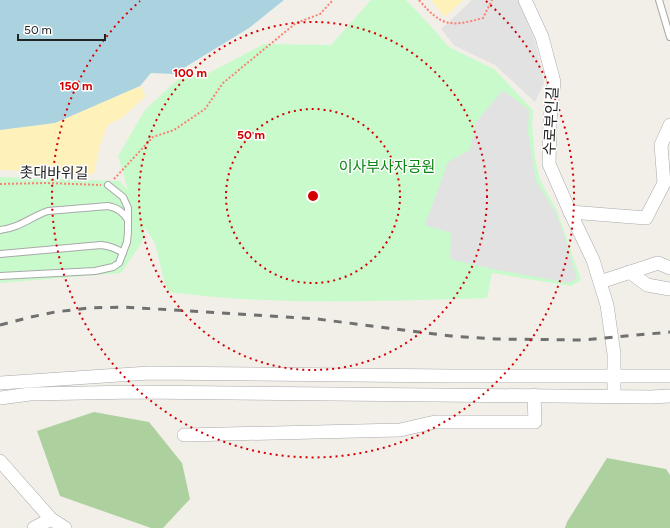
<svg xmlns="http://www.w3.org/2000/svg" width="670" height="528" viewBox="0 0 670 528" font-family="Figtree,'Noto Sans KR',sans-serif">
  <style>
    .forest { fill: #add19e }
    .sand { fill: #fff1ba }
    .park { fill: #c8facc }
    .parking { fill: #e2e2e2 }
    .water { fill: #aad3df }
    .lines { fill: none; stroke-linecap: round; stroke-linejoin: round }
    .service-casing { stroke: #a9a9a9; stroke-width: 8 }
    .minor-casing { stroke: #a9a9a9; stroke-width: 14 }
    .path { stroke: #fa8072; stroke-width: 2; stroke-dasharray: 2 2; stroke-linecap: butt }
    .service { stroke: #fff; stroke-width: 6 }
    .minor { stroke: #fff; stroke-width: 13 }
    .rail { stroke: #707070; stroke-width: 3; stroke-dasharray: 8 8; stroke-linecap: butt }
    .ring { fill: none; stroke: #d40000; stroke-width: 2; stroke-dasharray: 2 4 }
    .labels { text-anchor: middle; dominant-baseline: central; stroke-width: 3; stroke-linejoin: round; paint-order: stroke }
    .street-label { font-size: 15px; fill: #222; stroke: #fff }
    .park-label { font-size: 15px; fill: #0c8416; stroke: #fff }
    .centre { fill: #d40000; stroke: #fff; stroke-width: 2 }
    .ring-label { font-size: 12px; text-anchor: middle; font-weight: bold; fill: #d40000; stroke: #fff; stroke-width: 3; stroke-linejoin: round; paint-order: stroke }
  </style>
  <rect width="100%" height="100%" fill="#f2efe9"/>
  <g class="forest">
    <path d="M94,412l55,10 33,41 8,36 -27,29h-12l-91,-32 -23,-65z"/>
    <path d="M607,458l59,11 4,6v53h-105l2,-6z"/>
  </g>
  <g class="sand">
    <path d="M431,0h32l-18,17z"/>
    <path d="M140,86l6,10 -23,21 -15,8 -8,20 -6,29 -94,-4v-40l55,-7z"/>
  </g>
  <path class="park" d="M371,0h35l22,23 21,24 45,22 39,41 -1,14 3,34 5,22 17,31 24,69 -10,6 -79,-13 -5,25c-106,3 -213,8 -318,-6l-5,-11 -9,-38 -10,-16 -3,15 -21,31 -121,10v-106l119,4 9,9 -10,-34 27,-46 32,-30 32,-7 55,-29 67,1z"/>
  <g class="parking">
    <path d="M472,0h46l17,41 9,42 -9,19 -40,-37 -40,-19 -14,-17z"/>
    <path d="M503,90l26,20 -1,22 8,49 20,32 9,25 12,41 -8,4 -76,-14 -43,-10 1,-26 -26,-8 23,-63 22,-12 6,-28z"/>
  </g>
  <path class="water" d="M0,0h284l-35,28 -75,46 -23,-1 -11,13 -85,37 -55,7z"/>
  <g class="lines">
    <defs>
      <g id="service">
        <path d="M659,0l11,37"/>
        <path d="M0,230c20,-2 30,-13 48,-19l60,-5c10,2 15,6 20,14"/>
        <path d="M0,254l101,-9c9,1 15,3 22,8"/>
        <path d="M0,276l95,-5 18,-4 6,-4 8,-21 1,-10v-24l-5,-11 -15,-12"/>
      </g>
      <g id="minor">
        <path d="M525,0l17,37 12,45 -4,38 -1,44 21,48 76,6 18,-35 -3,-38 9,-20"/>
        <path d="M570,212l23,48 14,45 7,49v42"/>
        <path d="M630,272l17,13 23,4"/>
        <path d="M600,282l58,-19 12,5"/>
        <path d="M0,383l149,-10 302,3h219"/>
        <path d="M0,398l30,-4 107,-2 514,5 19,-1"/>
        <path d="M184,435l216,-5 35,-8h100l-1,-27"/>
        <path d="M0,461l51,58 14,9"/>
        <path d="M34,528l17,-9"/>
      </g>
    </defs>
    <use href="#service" class="service-casing"/>
    <use href="#minor" class="minor-casing"/>
    <g class="path">
      <path d="M419,0c23,27 31,27 64,18l9,-18"/>
      <path d="M114,179l39,-42 21,-7 31,-21 18,-26 73,-60 24,-9 13,-14"/>
      <path d="M0,184l46,-1 55,2"/>
    </g>
    <use href="#service" class="service"/>
    <use href="#minor" class="minor"/>
    <path class="rail" d="M0,325l31,-8 24,-5 34,-4 35,-1 193,12 134,17 45,3 87,1 87,-8"/>
  </g>
  <g class="ring">
    <circle cx="313" cy="196" r="87"/>
    <circle cx="313" cy="196" r="174"/>
    <path d="M486 1A261 261 0 1 1 140 1"/>
  </g>
  <g class="labels">
    <g class="street-label">
      <text transform="translate(551 121) rotate(-87)">수로부인길</text>
      <text transform="translate(54 173) rotate(1)">촛대바위길</text>
    </g>
    <g class="park-label">
      <text x="387" y="167">이사부사자공원</text>
    </g>
  </g>
  <circle cx="313" cy="196" r="6" class="centre"/>
  <g class="ring-label">
    <text x="190" y="77">100 m</text>
    <text x="76" y="90">150 m</text>
    <text x="251" y="139">50 m</text>
  </g>
  <path d="M18 34v6h87v-6" fill="none" stroke="#222222" stroke-width="2"/>
  <text x="24" y="34" font-size="12" fill="#222222" stroke="#ffffff" stroke-width="3" paint-order="stroke">50 m</text>
</svg>
